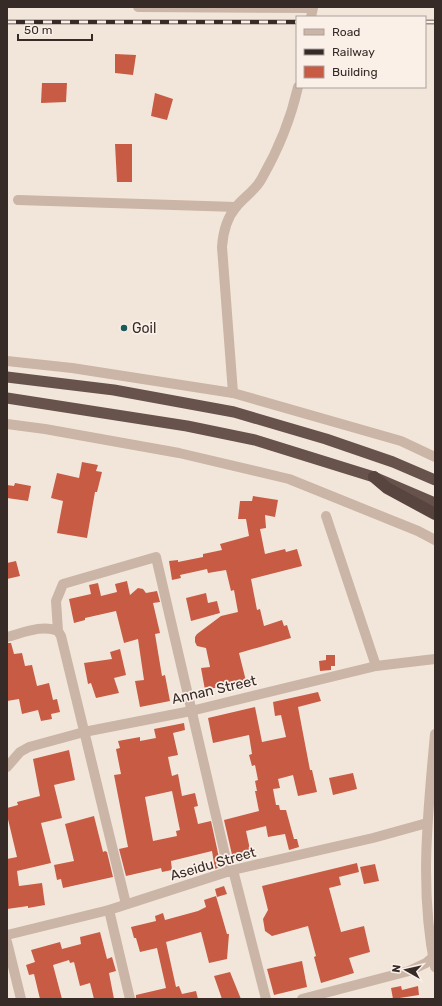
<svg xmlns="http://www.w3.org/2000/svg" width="442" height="1006" viewBox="0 0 442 1006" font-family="Rubik,sans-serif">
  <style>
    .building { fill: #c85b44; fill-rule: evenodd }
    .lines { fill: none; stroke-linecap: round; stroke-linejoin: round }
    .minor { stroke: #cbb5a7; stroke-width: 10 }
    .tertiary { stroke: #cbb5a7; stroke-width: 10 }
    .trunk { stroke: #68534c; stroke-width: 11 }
    .motorway { stroke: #58453f; stroke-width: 12 }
    .rail-casing { stroke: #372b28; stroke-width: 4.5 }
    .rail { stroke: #faf0e8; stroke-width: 3; stroke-dasharray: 9; stroke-linecap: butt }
    .poi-dot { fill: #1d5959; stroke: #faf0e8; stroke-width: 1.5 }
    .labels { text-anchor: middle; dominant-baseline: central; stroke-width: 3.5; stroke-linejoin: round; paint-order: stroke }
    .poi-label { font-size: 14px; fill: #372b28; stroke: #faf0e8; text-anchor: start }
    .street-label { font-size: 14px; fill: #372b28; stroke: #faf0e8 }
  </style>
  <rect width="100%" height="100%" fill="#f2e6db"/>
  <g class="building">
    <path d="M115,54l21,1 -3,20 -18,-2z"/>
    <path d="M42,83h25l-1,19 -25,1z"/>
    <path d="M155,93l18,6 -6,21 -16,-4z"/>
    <path d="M115,144h17v38h-15z"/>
    <path d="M82,462l16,3 -2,6 6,1 -5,20h-2l-8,46 -30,-5 6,-32 -12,-3 6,-25 22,5z"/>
    <path d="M15,483l16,3 -3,15 -21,-3v-13l7,1z"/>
    <path d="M253,496l25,4 -3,17 -10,-2 1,13 -6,1 5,25 20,-5 1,3 11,-3 5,17 -51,13 6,31 3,-1 4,17 18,-6 2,6 3,-1 4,13 -52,15 7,28 -41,9 -4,-22 9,-1 -4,-19 -9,-2 -2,-4v-5l2,-3 24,-18 17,-4 -4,-22 -3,1 -5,-21 -18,3 -1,-4 -27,6 1,3 -9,2 -3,-19 9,-1v2l25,-5v-3l19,-4 -2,-6 29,-8 -3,-17h-8l2,-18h12z"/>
    <path d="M16,561l4,15 -13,3v-16z"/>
    <path d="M127,581l3,14 8,-7 5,1 3,4 11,-2 3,11 -7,1 7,30 -5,1 7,42 3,-1 5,26 -30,6 -5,-26 9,-1 -6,-41 -14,4 -8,-32 -31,7v2l-11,3 -5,-24 22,-5 -2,-9 9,-2 3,13 16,-4 -2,-8z"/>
    <path d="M206,593l2,10 9,-2 3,12 -29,8 -5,-23z"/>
    <path d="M7,643h4l3,11 8,-1 3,13 7,-1 5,21 12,-3 4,17 4,-1 3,13 -9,2 1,5 -11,2 -3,-11 -16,4 -3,-15 -12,2z"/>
    <path d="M120,649l6,26 -12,3 5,15 -23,5 -5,-15 -3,1 -4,-21 28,-4 -2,-7z"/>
    <path d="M326,655h9v11h-4v4l-11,1 -1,-10 7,-1z"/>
    <path d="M318,692l3,9 -23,6 12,63h2l5,22 -19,4 -5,-21 -15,4 2,9 -7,1 3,16h3l1,5h6l8,29h3l2,8 -10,3 -4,-16 -17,3 -2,-11 -20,5 5,23 -7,1 1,2 -12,2 -9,-39 35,-9 -4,-20h2l-2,-10 3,-1 -3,-15 -3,1 -3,-11 3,-1 -3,-19 -36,8 -5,-25 47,-11 7,35 24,-5 -5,-22 -6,1 -2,-14z"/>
    <path d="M184,723l1,7 -12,3 5,22 -10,2 4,19 6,-2 4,22 13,-3 3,13 -4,1 4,17 13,-3 10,46 -6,2 -3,-18 -41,10 1,9 -10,2 -1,-4 -35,8 -7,-27 9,-2 -14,-72 7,-1 -5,-25 4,-1 -2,-7 22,-4v4l16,-3 -2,-9zM172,791l8,39 -4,1 1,5 -24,5 -8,-44z"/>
    <path d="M69,750l6,30 -21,5 8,33 -21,5 10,40 -34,8 2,15 23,-3 3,22 -17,3v-2l-21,3v-50l10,-2 -10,-42v-7l11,-3 -1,-3 23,-6 -7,-37z"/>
    <path d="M353,773l4,16 -24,6 -4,-17z"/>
    <path d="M94,816l9,36 2,-1 2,1 6,25 -50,11 -2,-9 -4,1 -3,-15 20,-4 -9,-37z"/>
    <path d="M357,863l2,9 -20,5 2,8 -12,3 12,44 23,-6 6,26 -21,6 5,15 -33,10 -7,-26 2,-1 -8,-30 -36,10 -7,-5 -2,-12 5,-9 -6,-24z"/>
    <path d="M375,864l4,17 -15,3 -4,-17z"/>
    <path d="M224,886l3,8 -10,3 -2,-8z"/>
    <path d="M216,896l11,38h2l-2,25 -18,4 -8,-31 -35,10 10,45 3,-1 3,8 14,-3 2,8h-62v-4l30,-7 -9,-40 -17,4 -4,-14h-2l-3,-11 25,-6 -1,-5 8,-3 2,7 33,-9 8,-4 -2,-7z"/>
    <path d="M100,932l7,27 5,-2 4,14 -7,2 5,26h-20l-4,-16 -10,3 -6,-24 -4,1 -1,-3 -16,5 9,34h-22l-6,-25 -5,1 -3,-10 9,-3 -4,-12 29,-8 2,7 19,-5 -1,-7z"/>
    <path d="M302,961l5,26 -33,8 -7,-26z"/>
    <path d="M230,972l11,27h-19l-8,-23z"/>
    <path d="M401,986l1,4 16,-4 1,9 -26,4 -2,-11z"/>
  </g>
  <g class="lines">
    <g class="minor">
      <path d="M138,7l175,1 -2,9"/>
      <path d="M18,200l218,7"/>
      <path d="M233,393l-11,-146c1,-15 4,-28 14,-40 8,-10 20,-17 26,-29 16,-28 29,-60 36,-91"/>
      <path d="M326,516l50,150"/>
      <path d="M7,637c16,-4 35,-13 51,-6"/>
      <path d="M435,734c-7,78 -16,155 0,233"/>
      <path d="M7,767l13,-15 9,-5 55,-15 107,-21 185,-45 59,-7"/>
      <path d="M233,870l33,129"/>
      <path d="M126,904l-65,-268 -3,-5 -2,-30 7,-17 93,-27 73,315"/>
      <path d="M109,910l21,89"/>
      <path d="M7,935l102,-25 124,-40 140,-32 54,-15"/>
      <path d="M7,942l14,57"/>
      <path d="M302,999l107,-28 17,-8 7,-6"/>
    </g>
    <g class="tertiary">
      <path d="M7,361l65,7 161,25 168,48 34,16"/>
      <path d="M7,424l38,5 134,24 110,26 129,52 17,9"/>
    </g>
    <g class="trunk">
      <path d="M7,377l107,13 120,22 92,27 67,23 42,18"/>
      <path d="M7,398l180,28 68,14 119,37 61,26"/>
    </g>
    <path class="motorway" d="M374,477l13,11 48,26"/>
    <defs>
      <g id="rail">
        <path d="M7,22h290"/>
        <path d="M425,22h10"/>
      </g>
    </defs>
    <use href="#rail" class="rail-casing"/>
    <use href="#rail" class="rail"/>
  </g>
  <circle class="poi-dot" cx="124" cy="328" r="4"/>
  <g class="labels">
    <g class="poi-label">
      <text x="132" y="328">Goil</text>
    </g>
    <g class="street-label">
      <text transform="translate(214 690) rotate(-13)">Annan Street</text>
      <text transform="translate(213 864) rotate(-16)">Aseidu Street</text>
    </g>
  </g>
  <rect width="442" height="1006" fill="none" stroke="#372b28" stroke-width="16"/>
  <rect x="296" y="16" width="130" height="72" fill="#faf0e8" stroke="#aca19b"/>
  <rect x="304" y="29" width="20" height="6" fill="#cbb5a7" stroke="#aca19b"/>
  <text x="332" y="36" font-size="12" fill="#372b28">Road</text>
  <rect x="304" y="49" width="20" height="6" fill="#372b28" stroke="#aca19b"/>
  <text x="332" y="56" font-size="12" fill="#372b28">Railway</text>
  <rect x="304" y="66" width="20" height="12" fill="#c85b44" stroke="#aca19b"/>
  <text x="332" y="76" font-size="12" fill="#372b28">Building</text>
  <g transform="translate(406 970) rotate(278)" stroke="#faf0e8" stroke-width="3" paint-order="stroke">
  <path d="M0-3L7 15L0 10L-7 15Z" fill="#372b28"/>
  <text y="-6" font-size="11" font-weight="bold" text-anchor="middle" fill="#372b28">N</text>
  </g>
  <path d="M18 34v6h74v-6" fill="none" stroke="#372b28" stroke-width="2"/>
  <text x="24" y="34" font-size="12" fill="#372b28" stroke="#faf0e8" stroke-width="3" paint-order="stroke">50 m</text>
</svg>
